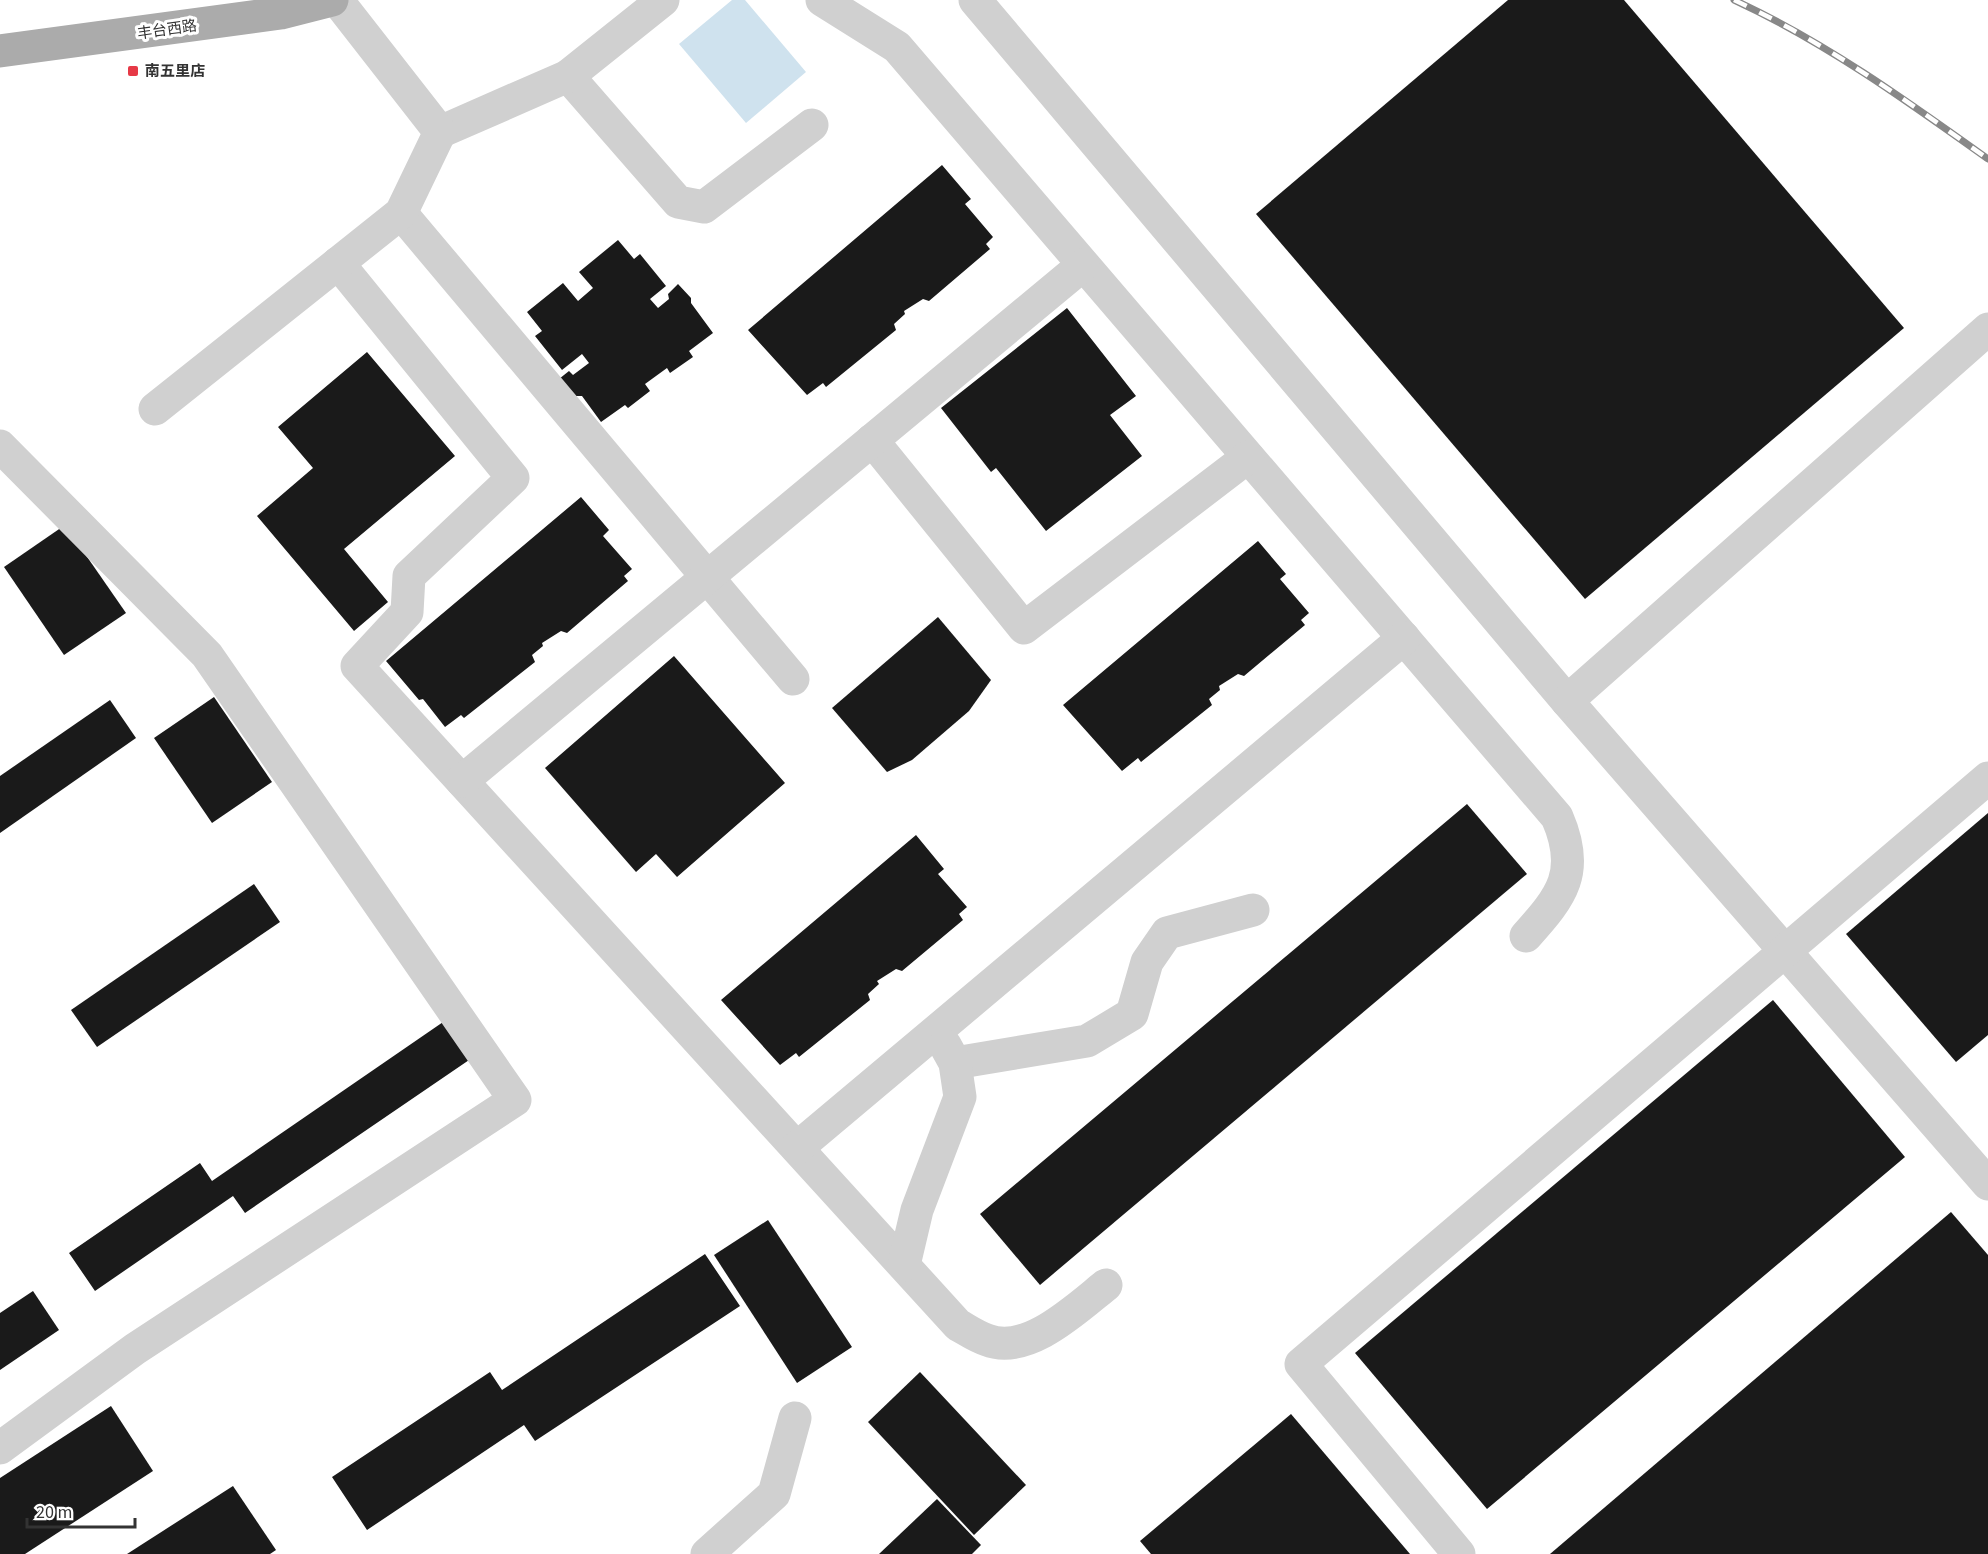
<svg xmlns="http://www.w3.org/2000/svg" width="1988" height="1554" viewBox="0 0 1988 1554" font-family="'Source Sans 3','Noto Sans SC',sans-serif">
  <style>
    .water { fill: #cfe2ee }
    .building { fill: #1a1a1a }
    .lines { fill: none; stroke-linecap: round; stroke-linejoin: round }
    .minor { stroke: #d0d0d0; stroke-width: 33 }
    .major { stroke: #ababab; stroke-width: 33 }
    .rail-casing { stroke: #888; stroke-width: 7 }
    .rail { stroke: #fff; stroke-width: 4.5; stroke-dasharray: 14; stroke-linecap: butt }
    .poi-dot { fill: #e63946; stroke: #fff; stroke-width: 2 }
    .labels { text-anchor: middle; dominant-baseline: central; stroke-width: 6; stroke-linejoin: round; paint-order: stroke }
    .street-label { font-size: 15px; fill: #333; stroke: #fff }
    .poi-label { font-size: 15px; font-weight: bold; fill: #333; stroke: #fff; text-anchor: start }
  </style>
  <rect width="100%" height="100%" fill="#fff"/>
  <path class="water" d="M732,0h13l61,72 -60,51 -67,-79z"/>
  <g class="building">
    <path d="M1508,0h116l280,328 -319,271 -329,-385z"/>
    <path d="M942,165l29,34 -6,5 28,33 -7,7 4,5 -61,52 -6,-2 -19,12 1,3 -11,10 2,6 -70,57 -3,-4 -16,12 -59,-65z"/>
    <path d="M618,240l16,19 6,-5 26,32 -16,13 8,9 11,-9 -1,-5 10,-10 13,14v5l22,30 -24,18 4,6 -23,16 -3,-5 -22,16 5,7 -22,17 -3,-3 -24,17 -19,-26h-10l-13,-17 10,-8 4,4 16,-12 -7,-9 -20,16 -27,-34 7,-5 -15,-19 36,-29 15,18 15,-13 -14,-16z"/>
    <path d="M1067,308l69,88 -26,19 32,41 -96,75 -50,-63 -5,4 -50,-64z"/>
    <path d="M367,352l88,104 -111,93 44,53 -34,29 -97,-115 56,-48 -35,-41z"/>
    <path d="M581,497l28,33 -6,6 29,33 -8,7 4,5 -61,52 -6,-2 -19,12 1,3 -11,9 3,7 -71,56 -3,-3 -16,12 -22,-28 -4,1 -33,-39z"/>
    <path d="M65,525l61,88 -62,42 -60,-88z"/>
    <path d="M1258,541l28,33 -6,5 29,34 -8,7 4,5 -61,51 -6,-2 -19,12 1,4 -11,9 3,6 -71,57 -3,-4 -16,13 -59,-66z"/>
    <path d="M938,617l53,63 -22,31 -57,49 -25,12 -55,-64z"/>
    <path d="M674,656l111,127 -108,94 -21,-23 -20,18 -91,-104z"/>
    <path d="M214,697l58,85 -60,41 -58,-85z"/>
    <path d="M110,700l26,38 -136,95v-57z"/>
    <path d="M1467,804l60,70 -487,411 -60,-71z"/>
    <path d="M1988,813v222l-32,27 -110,-128z"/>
    <path d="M916,835l28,34 -6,5 29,33 -8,7 4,6 -61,51 -6,-2 -19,12 2,3 -11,10 2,6 -71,57 -3,-4 -16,12 -59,-65z"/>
    <path d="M254,884l26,38 -183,125 -26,-37z"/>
    <path d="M1773,1000l132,157 -418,352 -132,-156z"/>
    <path d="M446,1020l26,38 -227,155 -12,-17 -138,95 -26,-38 131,-90 12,18z"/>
    <path d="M1951,1212l37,43v299h-438z"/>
    <path d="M768,1220l84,127 -55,36 -83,-128z"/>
    <path d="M705,1254l35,52 -205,135 -11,-16 -157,105 -35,-53 158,-105 12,18z"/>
    <path d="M33,1291l26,39 -59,40v-57z"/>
    <path d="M920,1372l106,113 -52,50 -106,-113z"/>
    <path d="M111,1406l42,65 -128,83h-25v-76z"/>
    <path d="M1291,1414l119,140h-259l-11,-13z"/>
    <path d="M233,1486l43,64 -6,4h-143z"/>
    <path d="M937,1499l44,46 -9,9h-93z"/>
  </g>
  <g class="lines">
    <g class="minor">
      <path d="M822,0l75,47 660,770c24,55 5,79 -31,119"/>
      <path d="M975,0l592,701 421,483"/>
      <path d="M568,76l110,126 26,5 108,-82"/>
      <path d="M440,132l128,-56 95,-76"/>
      <path d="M401,213l392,466"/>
      <path d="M338,263l175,215 -104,98 -2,36 -50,54 601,659c9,5 19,12 29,15 40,16 89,-31 119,-55"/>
      <path d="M155,409l246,-196 39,-81 -103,-132"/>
      <path d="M872,440l152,188 224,-171"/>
      <path d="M0,446l207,209 308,445 -380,249 -135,99"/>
      <path d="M1567,701l421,-372"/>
      <path d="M462,781l621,-516"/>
      <path d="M955,1063l132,-22 45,-27 15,-52 20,-29 86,-23"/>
      <path d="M797,1148l607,-510"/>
      <path d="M904,1265l13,-55 43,-113 -5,-34 -10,-18"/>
      <path d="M707,1554l67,-60 21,-76"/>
      <path d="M1459,1554l-158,-190 687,-586"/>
    </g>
    <path class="major" d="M0,51l281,-38 51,-13"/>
    <defs>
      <path id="rail" d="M1734,0c91,42 173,101 254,159"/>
    </defs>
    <use href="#rail" class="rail-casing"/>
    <use href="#rail" class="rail"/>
  </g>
  <rect class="poi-dot" x="127" y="65" width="12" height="12" rx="3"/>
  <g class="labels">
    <g class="street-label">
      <text transform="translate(167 30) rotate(-8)">丰台西路</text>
    </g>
    <g class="poi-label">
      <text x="145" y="71">南五里店</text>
    </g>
  </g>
  <path d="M27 1518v9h108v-9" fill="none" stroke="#333333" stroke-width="3"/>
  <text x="36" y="1518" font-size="18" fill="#333333" stroke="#ffffff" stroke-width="4.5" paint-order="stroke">20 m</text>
</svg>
